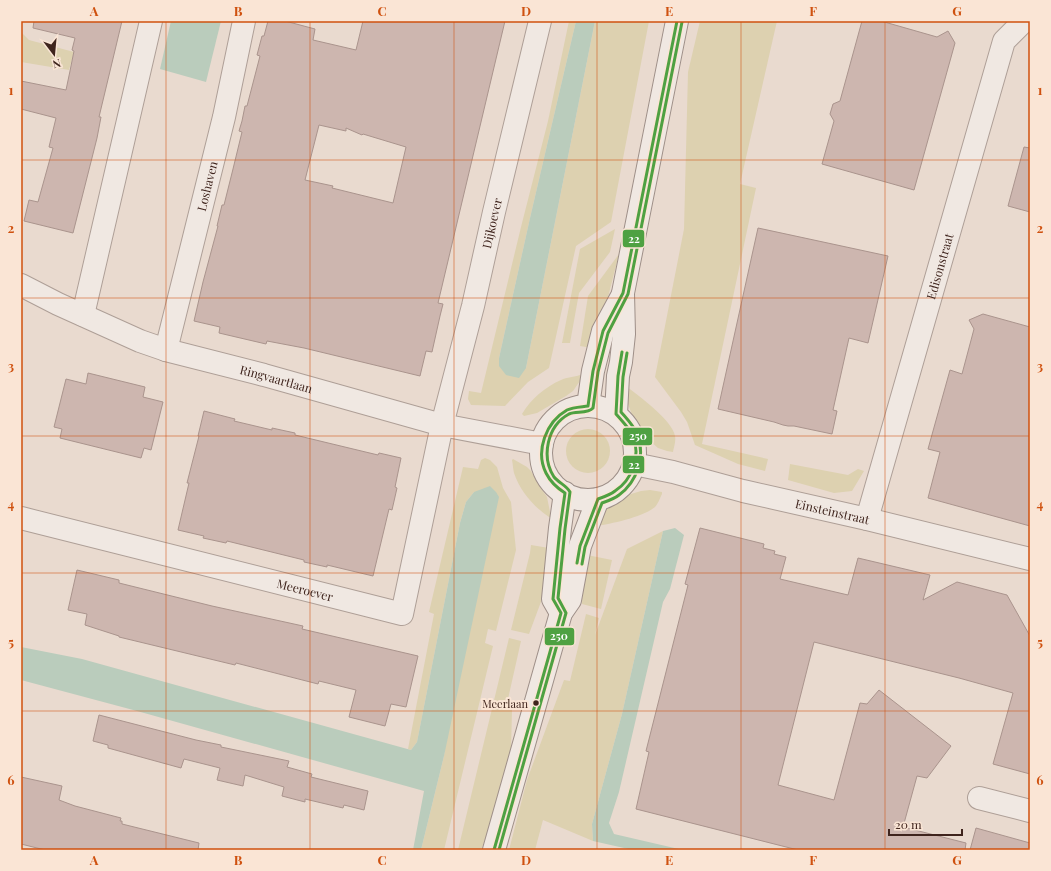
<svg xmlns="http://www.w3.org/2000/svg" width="1051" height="871" viewBox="0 0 1051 871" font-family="'Playfair Display',serif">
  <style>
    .green { fill: #ddd1b0 }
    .water { fill: #baccbc }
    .building { fill: #cdb6af; stroke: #aa948d; fill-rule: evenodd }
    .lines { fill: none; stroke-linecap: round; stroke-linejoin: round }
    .street-casing { stroke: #ae9f97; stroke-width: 24 }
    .secondary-casing { stroke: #9e8f88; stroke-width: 24 }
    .street { stroke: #f0e8e2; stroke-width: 22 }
    .secondary { stroke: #f0e8e2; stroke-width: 22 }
    .bus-1-casing { stroke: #fae5d5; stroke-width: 6 }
    .bus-2-casing { stroke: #fae5d5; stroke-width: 6 }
    .bus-1 { stroke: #4ea142; stroke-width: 3 }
    .bus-2 { stroke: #4ea142; stroke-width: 3 }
    .grid { fill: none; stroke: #cf510f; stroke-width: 1; stroke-opacity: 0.55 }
    .bus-dot { fill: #3f241d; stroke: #fae5d5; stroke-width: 1.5 }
    .labels { text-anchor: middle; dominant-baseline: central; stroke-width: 4; stroke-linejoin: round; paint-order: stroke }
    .bus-label { font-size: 11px; fill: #3f241d; stroke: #fae5d5; text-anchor: end }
    .street-label { font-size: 12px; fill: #3f241d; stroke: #fae5d5 }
    .line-badge { stroke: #fae5d5; stroke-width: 1.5 }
    .badge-label { font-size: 11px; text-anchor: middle; font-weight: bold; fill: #fff }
    .neatline { fill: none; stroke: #cf510f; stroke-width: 1.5 }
    .grid-label { font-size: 13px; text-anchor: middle; font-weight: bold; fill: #cf510f }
  </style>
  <rect width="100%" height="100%" fill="#e9dacf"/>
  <g class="green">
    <path d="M569,21h7l-46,197 -31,140 27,10 69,-347h54l-38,201 -35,24 -27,122 -21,14 -23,24 -34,-1 -3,-6 1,-8 12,2 40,-166 27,-106z"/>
    <path d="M700,21h77l-37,163 16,4 -54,256 66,15 -3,12 -27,-7 -43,-19 -8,-23 -6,-10 -26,-35 29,-148 4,-157z"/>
    <path d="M21,33h1l7,7 45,12 -5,18 -48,-8z"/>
    <path d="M615,229l-5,23 -31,41 -9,50h-8l18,-94z"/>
    <path d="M619,254l-12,47 -15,47 -12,-2 8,-50z"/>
    <path d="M580,375l2,3 -9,13 -7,5 -29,17 -13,3 -2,-2c9,-15 23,-27 39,-34 6,-3 13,-3 19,-5z"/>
    <path d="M627,387c12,9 46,34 48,49 1,5 -1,11 -2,16l-6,-1 -9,-3 -10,-9 -7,-8 -9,-16 -5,-14z"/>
    <circle cx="588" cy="451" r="22"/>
    <path d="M485,458l5,2 7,7 6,21 8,14 5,48 -20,81 -8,-2 -3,14 8,3 -49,204h-23l23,-94 30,-264 -8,10 -6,21 -43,219 -6,8 -3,-1 26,-135 -5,-2 34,-145 15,2 3,-9z"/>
    <path d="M513,459l14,8 4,4 7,13 9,13 4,20h-2c-15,-10 -29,-26 -35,-44 -1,-4 -1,-8 -2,-13z"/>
    <path d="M790,464l58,11 10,-6 6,2 -12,20 -18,2 -46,-13z"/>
    <path d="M650,490l12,2v2c-2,4 -4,10 -7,13 -12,10 -44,17 -59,19l6,-13 8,-6 21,-13 10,-3z"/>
    <path d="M663,531l-41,183 -30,110 1,17 -50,-21 -8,30h-26l18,-70 37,-100 6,1 16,-67 13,4 -4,17 32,-86z"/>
    <path d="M531,545l18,3 -4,43 -16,43 -18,-4 19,-77z"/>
    <path d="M587,555l25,5 -11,49 -19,-5 2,-44z"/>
    <path d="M509,638l12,3 -15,67 6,2 -1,41 -21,75 -9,24h-23z"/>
  </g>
  <g class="water">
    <path d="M171,21h50l-15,61 -46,-13z"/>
    <path d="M576,21h19l-69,347 -7,10 -13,-3 -7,-9v-8l31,-140z"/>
    <path d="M490,486l6,6 3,5 -55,259 -23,94h-8l11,-59 -287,-80 -116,-31v-33l61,12 329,91 6,-8 43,-219 6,-21 8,-10z"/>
    <path d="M675,528l9,7 -14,54 -7,13 -44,190 -10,31 5,11 69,16h-50l-40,-9 -1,-17 30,-110 41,-183z"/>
  </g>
  <g class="building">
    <path d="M34,21h88l-23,96h2l-4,21 -24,95 -49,-12 5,-21 9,2 15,-54 -4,-1 7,-29 -35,-9v-28l45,9 4,-19 4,-20 -2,-1 3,-12 -42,-10z"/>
    <path d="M268,21h17l30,8 -2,11 43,10 7,-29h142l-67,282 5,1 -3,12 -8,36 -6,-1 -6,25 -116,-28 -37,-7 -1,3 -47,-11 1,-6 -26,-6 9,-39 15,-56h-1l5,-21h2l9,-36 9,-37 -3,-1 3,-10 3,-15h2l13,-50 -3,-1 5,-19h2zM319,125l27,6v-3l16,7 1,-1 43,13 -13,56 -61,-15 1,-2 -28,-6z"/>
    <path d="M862,21h19l56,16 11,-6 7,12 -41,147 -92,-26 12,-43 -4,-7 3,-10 7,-3z"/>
    <path d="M1024,147l6,1v64l-22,-6z"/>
    <path d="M758,228l130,28 -20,87 -19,-5 -16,72 4,1 -5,23 -38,-8h-6l-5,-1 -9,-3 -56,-13z"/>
    <path d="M983,314l47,13v199l-102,-28 12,-46 -12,-3 22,-79 12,4 12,-45 -5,-9z"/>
    <path d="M88,373l57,14 -2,10 20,5 -12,48 -7,-2 -3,10 -81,-20 2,-9 -8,-2 12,-48 20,5z"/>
    <path d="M204,411l31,8 -1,2 38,9v-2l23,5v2l83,20 1,-2 22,5 -6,29 2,1 -5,22 -3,-1 -16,67 -46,-11v2l-23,-5v-2l-77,-19 -1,2 -23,-5 1,-2 -26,-6 11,-47h-2l12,-47h-1z"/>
    <path d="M700,528l64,16 -1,4 12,3 -1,3 12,3 -6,22 68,16 10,-37 72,17 -7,25 34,-18 50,13 23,41v138l-37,-10 20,-71 -54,-15 -145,-36 -36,143 56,15 26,-97 7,1 12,-14 72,56 -24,32 -10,-2 -14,51 63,16 -1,7h-167l-162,-41 13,-57 -3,-1 42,-166 -3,-1z"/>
    <path d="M77,570l42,10v3l93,23 91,20 -1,3 116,27 -12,51 -15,-3 -6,22 -36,-9 7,-27 -37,-9 -1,3 -82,-21 -1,2 -116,-28v-1l-34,-11 2,-11 -19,-4z"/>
    <path d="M99,715l97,25 25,5v2l68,14 -2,6 25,7 -1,3 57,14 -4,19 -20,-5 -1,3 -38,-9v3l-23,-6 2,-9 -39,-12 -2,11 -26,-6 3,-12 -36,-9 -3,9 -73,-20v-3l-15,-4z"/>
    <path d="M21,777l41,9 -3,14 16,6 46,12 -1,3h2v3l77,19 -1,7h-153l-24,-6z"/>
    <path d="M976,828l54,15v7h-60z"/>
  </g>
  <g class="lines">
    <defs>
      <g id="street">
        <path id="s1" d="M21,285l37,19 82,37 26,9 98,25 178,50 100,19"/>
        <path d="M83,315l68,-294"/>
        <path id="s2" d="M166,350l58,-233 20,-96"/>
        <path id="s3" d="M634,464l39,8 70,19 124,28 163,40"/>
        <path id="s4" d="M21,518l381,96 40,-189 31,-119 21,-94 46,-191"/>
        <path id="s5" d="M867,519l137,-478 20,-20"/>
        <path d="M979,798l51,13"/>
      </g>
      <g id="secondary">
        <path d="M588,406l5,-35 10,-40 19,-35"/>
        <circle cx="588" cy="453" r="47"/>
        <path d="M616,414l2,-38 3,-14 3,-28 -1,-41 54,-272"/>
        <path d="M561,613l-8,-14 7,-71 5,-35"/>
        <path d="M494,850l67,-237 9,-13 10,-54 18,-47"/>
      </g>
    </defs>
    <use href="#street" class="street-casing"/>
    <use href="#secondary" class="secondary-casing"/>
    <use href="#street" class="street"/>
    <use href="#secondary" class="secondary"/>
    <defs>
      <g id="bus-1">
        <path d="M577,563l3,-17 18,-47c6,-2 12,-4 17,-8 17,-11 26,-35 18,-55 -4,-8 -11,-15 -17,-22l2,-38 4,-24"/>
        <path d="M494,850l67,-237 -8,-14 7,-71 5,-35c-8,-5 -15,-12 -19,-20 -11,-22 0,-51 21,-63 6,-3 14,-3 21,-4l5,-35 10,-40 20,-38 54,-272"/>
      </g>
      <g id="bus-2">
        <path d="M582,564l3,-17 17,-44c6,-2 12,-4 17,-8 18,-13 27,-39 18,-61 -3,-8 -10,-15 -16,-22l2,-35 4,-24"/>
        <path d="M499,850l67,-237 -8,-15 7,-69 5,-37c-3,-6 -11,-9 -16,-15 -13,-20 -7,-51 15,-63 7,-3 19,0 24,-6l5,-36 10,-39 20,-39 54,-272"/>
      </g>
    </defs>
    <use href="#bus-1" class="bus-1-casing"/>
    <use href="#bus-2" class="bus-2-casing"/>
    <use href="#bus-1" class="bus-1"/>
    <use href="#bus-2" class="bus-2"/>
  </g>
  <path class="grid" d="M166,21v829M310,21v829M454,21v829M597,21v829M741,21v829M885,21v829M21,160h1009M21,298h1009M21,436h1009M21,573h1009M21,711h1009"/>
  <circle class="bus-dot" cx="536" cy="703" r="3.5"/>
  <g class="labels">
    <g class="bus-label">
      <text x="528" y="703">Meerlaan</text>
    </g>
    <g class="street-label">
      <text stroke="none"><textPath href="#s2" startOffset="169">Loshaven</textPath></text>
      <text stroke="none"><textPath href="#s4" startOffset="794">Dijkoever</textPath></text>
      <text stroke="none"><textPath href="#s5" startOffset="263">Edisonstraat</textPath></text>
      <text stroke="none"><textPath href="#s1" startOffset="273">Ringvaartlaan</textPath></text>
      <text stroke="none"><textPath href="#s3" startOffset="204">Einsteinstraat</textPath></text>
      <text stroke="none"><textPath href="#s4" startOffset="293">Meeroever</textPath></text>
    </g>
  </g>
  <g class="line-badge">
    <rect x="622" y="229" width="23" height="19" rx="4" fill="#4ea142"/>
    <rect x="622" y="427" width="31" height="19" rx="4" fill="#4ea142"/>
    <rect x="622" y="455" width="23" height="19" rx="4" fill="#4ea142"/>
    <rect x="544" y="627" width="31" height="19" rx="4" fill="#4ea142"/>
  </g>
  <g class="badge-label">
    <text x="634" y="243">22</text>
    <text x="638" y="440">250</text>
    <text x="634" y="469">22</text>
    <text x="559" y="640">250</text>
  </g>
  <rect width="1051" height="871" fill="none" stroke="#fae5d5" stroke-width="44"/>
  <g transform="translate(54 54) rotate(164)" stroke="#fae5d5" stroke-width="3" paint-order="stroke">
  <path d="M0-3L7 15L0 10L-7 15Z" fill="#3f241d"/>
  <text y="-6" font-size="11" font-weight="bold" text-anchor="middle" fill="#3f241d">N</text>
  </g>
  <path d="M889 829v6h73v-6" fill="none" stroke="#3f241d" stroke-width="2"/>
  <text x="895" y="829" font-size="12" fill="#3f241d" stroke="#fae5d5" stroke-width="3" paint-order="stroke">20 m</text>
  <rect x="22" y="22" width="1007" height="827" class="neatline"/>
  <g class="grid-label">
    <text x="94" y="16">A</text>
    <text x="238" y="16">B</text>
    <text x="382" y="16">C</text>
    <text x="526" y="16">D</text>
    <text x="669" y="16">E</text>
    <text x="813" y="16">F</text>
    <text x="957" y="16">G</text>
    <text x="11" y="95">1</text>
    <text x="1040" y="95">1</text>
    <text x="11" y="233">2</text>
    <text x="1040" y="233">2</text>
    <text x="11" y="371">3</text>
    <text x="1040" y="371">3</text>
    <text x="11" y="509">4</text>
    <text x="1040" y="509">4</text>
    <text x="11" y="647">5</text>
    <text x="1040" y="647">5</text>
    <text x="11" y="785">6</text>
    <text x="1040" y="785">6</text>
    <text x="94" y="865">A</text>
    <text x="238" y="865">B</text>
    <text x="382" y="865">C</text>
    <text x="526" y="865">D</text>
    <text x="669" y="865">E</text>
    <text x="813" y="865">F</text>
    <text x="957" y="865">G</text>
  </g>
</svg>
